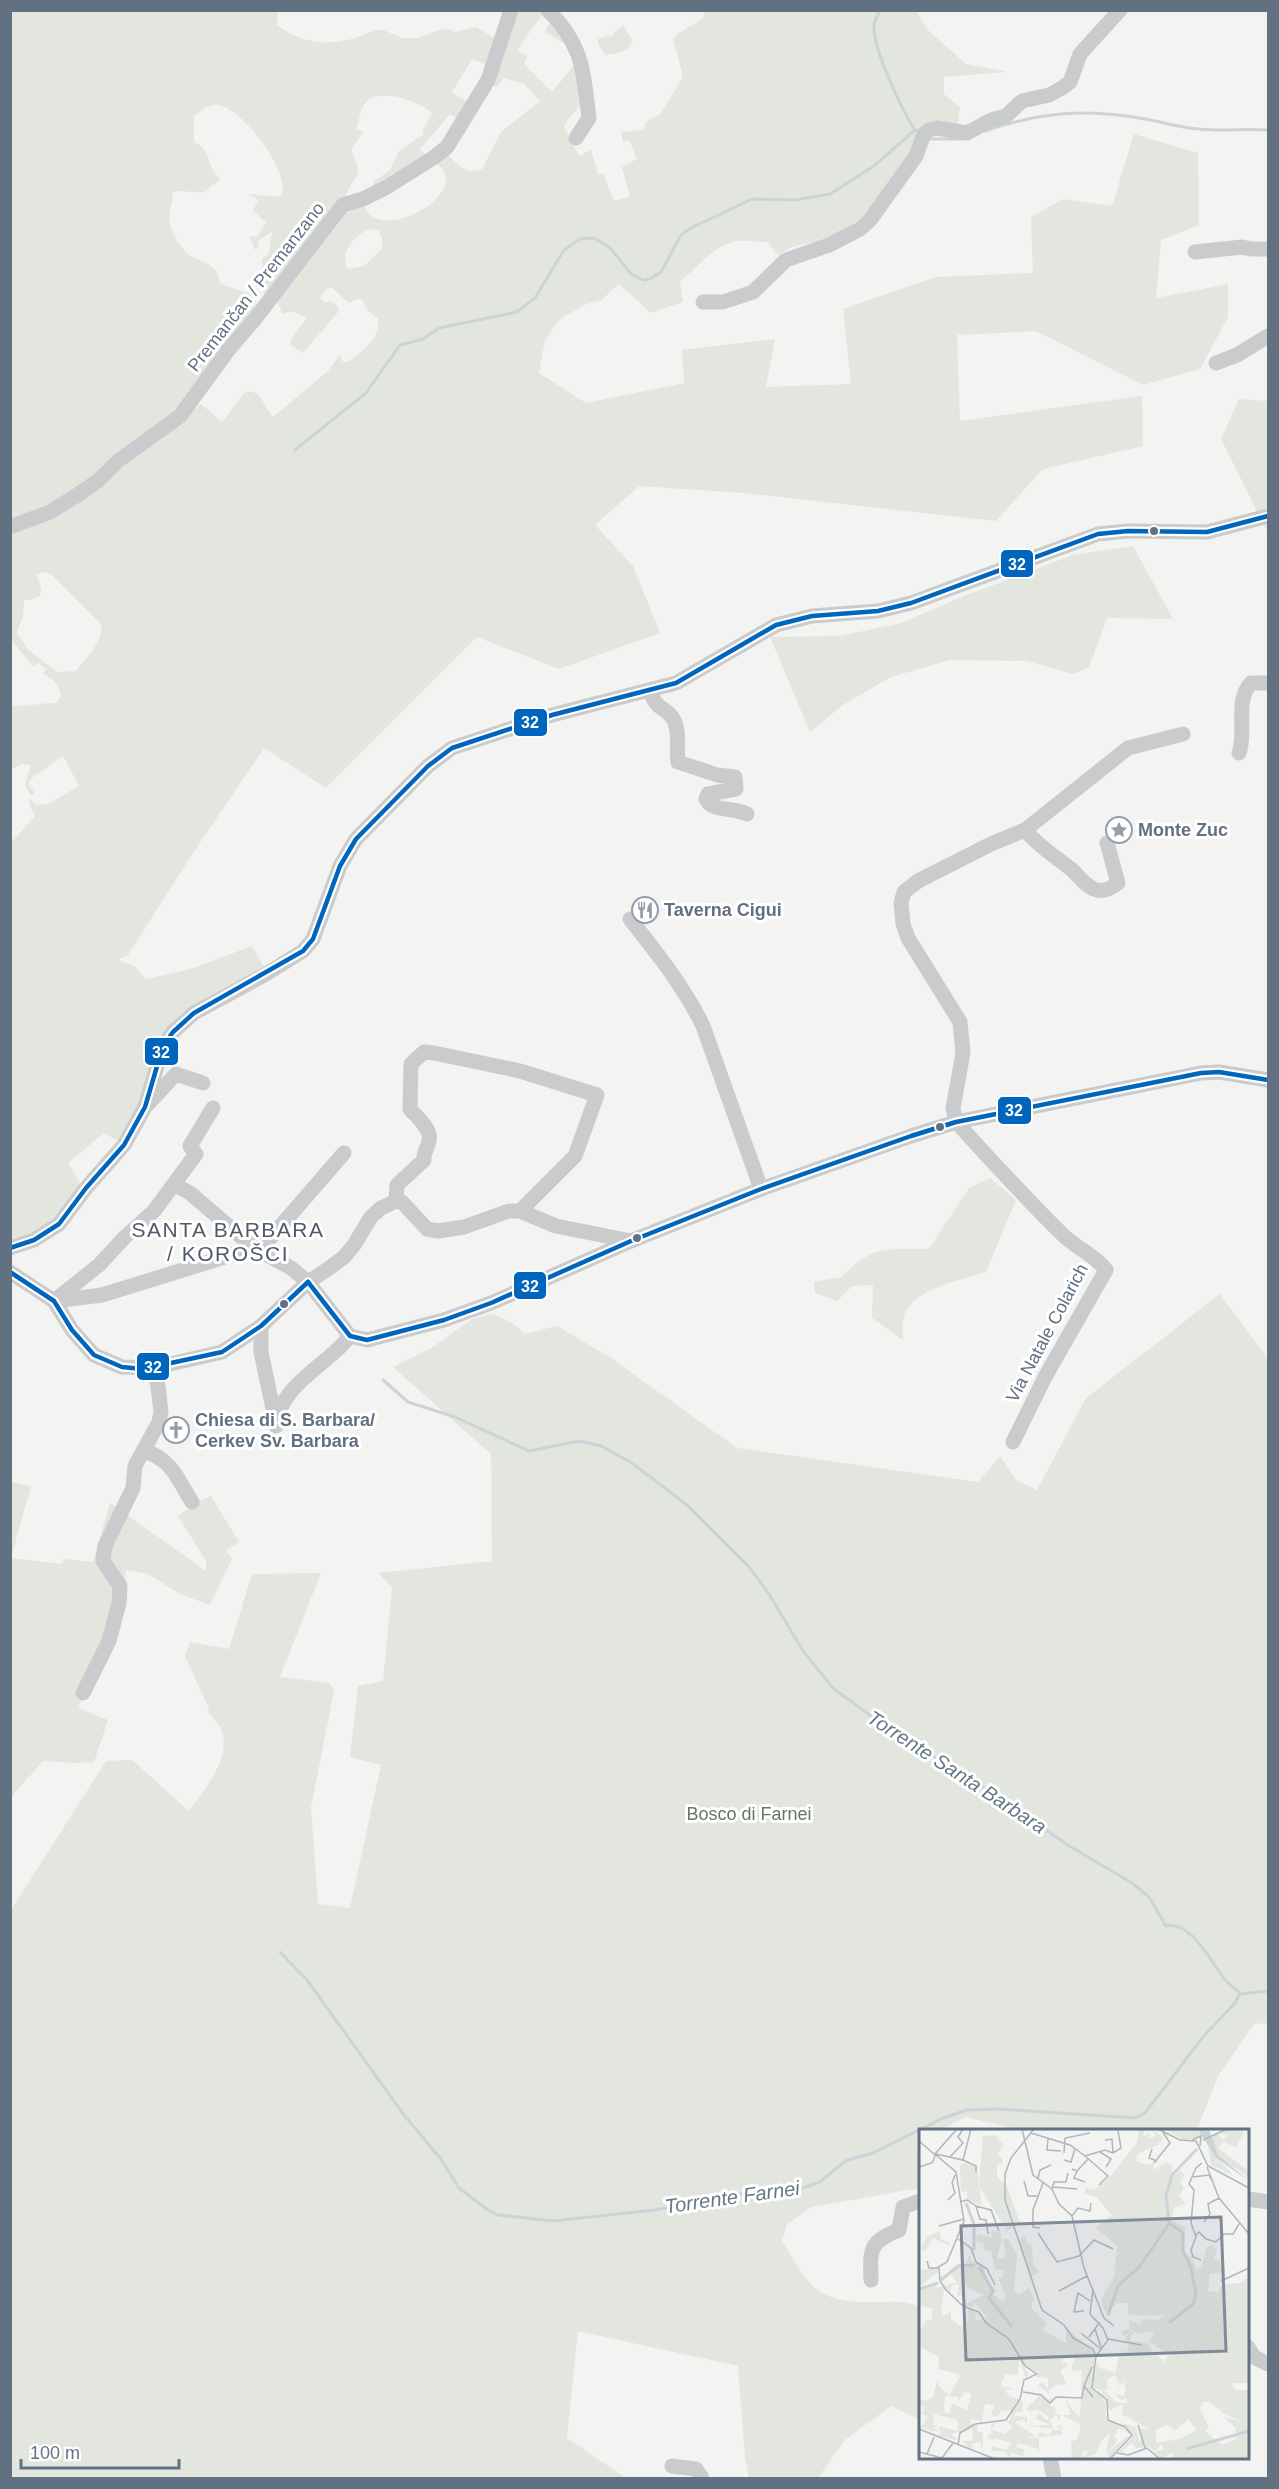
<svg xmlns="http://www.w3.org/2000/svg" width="1279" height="2489" viewBox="0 0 1279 2489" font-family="Helvetica,sans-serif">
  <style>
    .green { fill: #e2e6df; fill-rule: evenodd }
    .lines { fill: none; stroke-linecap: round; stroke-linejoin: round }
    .stream { stroke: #ccd4d7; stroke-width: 3 }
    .minor { stroke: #cacbcc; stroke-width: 15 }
    .bus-1-casing { stroke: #fff; stroke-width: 9 }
    .bus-1 { stroke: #0065bd; stroke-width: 4.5 }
    .bus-dot { fill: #627182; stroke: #fff; stroke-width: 2 }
    .labels { text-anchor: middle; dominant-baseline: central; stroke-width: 6; stroke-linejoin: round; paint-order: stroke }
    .street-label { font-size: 18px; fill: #627182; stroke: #fff }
    .poi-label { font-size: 18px; font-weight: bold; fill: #627182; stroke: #fff; text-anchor: start }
    .park-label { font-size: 18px; fill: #647961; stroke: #fff }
    .water-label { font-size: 20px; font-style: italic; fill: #637a86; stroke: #fff }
    .quarter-label { font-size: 21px; letter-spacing: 1.5px; fill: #505b67; stroke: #fff }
    .inset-river { fill: none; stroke: #ccd4d7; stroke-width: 3 }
    .inset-road { fill: none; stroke: #b0b7be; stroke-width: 1.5 }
    .view { fill: #818c99; fill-opacity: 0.15; stroke: #818c99; stroke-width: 3 }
    .inset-edge { fill: none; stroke: #627182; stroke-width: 3 }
    .line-badge { stroke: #fff; stroke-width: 2 }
    .badge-label { font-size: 16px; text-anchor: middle; font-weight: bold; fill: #fff }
  </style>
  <rect width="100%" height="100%" fill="#f3f3f1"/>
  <g class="green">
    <path d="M11,11h267l-1,14c33,24 63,21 99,5h7l20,8h14l22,-8 9,-1 7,3 21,-5 22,13 -8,26 -18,-7 -20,33 18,12 -8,17 -12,-7 -30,35 9,8 -56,33v-8l17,-12 9,-19 25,-17 -2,-2 10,-19c-13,-12 -53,-26 -66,-11 -7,8 -6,18 -10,27l7,3 -12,18 7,17 -1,9 -7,10 -11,23 -77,97 2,-15 -2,-32 7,-6 3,-21 -15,9 2,6 -4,3 -5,-12 1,-2 6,1 9,-15 -13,-11 5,-11 -10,-6c11,0 23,4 33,2 13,-21 -43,-95 -67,-91 -8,1 -14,6 -20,11v26c17,7 13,25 25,36v3l-9,5 -3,5c-12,4 -22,-2 -34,1 0,12 -6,21 -3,33 3,10 12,26 21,31 8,5 20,7 25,15 2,3 3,9 4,13l37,12 -5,25 -56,76 -124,96 -61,30z"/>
    <path d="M517,11h28l31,39 -31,-18 5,-10 -9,-6 -24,34 10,7 -3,7 28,28 28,-34 3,44 -16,18 -3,7 15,29 12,-6 7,24 5,-1 11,28 16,-4 -8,-30 15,-8 -8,-19 -6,2 -2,-10 22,-2 3,-8 14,-8 22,-35v-7l-9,-34c9,-9 21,-12 31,-21v-6h212l12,19 38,34 41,8 -63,5v17l16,13 -2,15 -27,11 -36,63 -32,20 -19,15 -23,9 -29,7 -14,8 -11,-13c-9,0 -20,-2 -29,-1 -24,3 -39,26 -58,40l3,21 -32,11 -32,-29 -19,17 -14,3 -26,15 -15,21 -6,33 47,30 98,-20 -2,-33 93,-11 -9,48 85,-3 -8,-75 93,-32 97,-4 -2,-56 32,-18 49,7 22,-72 64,19 1,72 -38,15 -5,58 72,-14v33l-28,52 -57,16 -107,-54 -79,4 3,86 182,-25 1,50 -100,23 -47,52 -253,-28 -104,-7 -44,39 38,41 27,67 -101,36 -82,-32 -151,151 -62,-40 -71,105 -65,102 -11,5 16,5 13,14 45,-10 61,-23 13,23 -75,43 -71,130 -15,-9 -36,30 14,23c-18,23 -38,56 -72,54l1,-397 24,-27 -6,-12v-6l7,7 12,-1 31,-18 -16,-30 -30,21 -5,7 7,9 -4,3 -6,-11 6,-20 -10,-1 -10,6v-65c15,3 29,-3 45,-2l5,-6c-1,-13 -7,-17 -18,-24l4,-4 -9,-6 -5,4 -22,-28v-107l87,-45 103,-83 21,18 23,-30c16,-4 19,15 28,25l55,-46 12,-16 3,7h5c14,-11 32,-22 30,-43l-10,-8 -6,-12h-5l-8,4 -18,-16 -6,3 -5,8 6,5 4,-3 8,7 1,4 -36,42 -13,-9 2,-7 15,-19 -15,-7 -10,3 -4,-12 69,-89 15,-10c2,4 5,9 8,12 29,22 105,-29 64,-53l14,-7c12,11 17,20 34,14l19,-37 39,-31 -16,-17 -21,-6 -6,9 -5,-2 9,-21zM373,229l6,2 3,7v11l-18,17 -16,3c-10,-15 8,-38 25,-40zM43,572l8,2 50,50c2,18 -14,34 -25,47l-19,1 -29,-23 -11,-16 6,-18 1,-15c22,-1 19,-9 12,-26z"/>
    <path d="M623,25l10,16c-5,11 -16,14 -28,13l-7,-10v-5l10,-4 2,2z"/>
    <path d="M1239,399l29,2v132l-47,-94z"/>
    <path d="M1133,546l40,73 -66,-1 -18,49 -16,7 -46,-13 -77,-1 -59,17 -48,28 -33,27 -40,-95 69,-1 63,-13 62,-27 109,-41z"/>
    <path d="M990,1178l26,22 -30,72c-24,8 -75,17 -82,44 -2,7 -1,17 -1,24l-31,-22 1,-33 -21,1 -15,15 -22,-8 -1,-11 28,-5c29,-32 47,-28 87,-28l40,-61z"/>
    <path d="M1220,1294l48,65v664l-14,1 -36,52 -21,54h-178l-53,-13 -27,13h-19v10l-4,2 4,20v26l-109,19 -24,17 -5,17c29,47 34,62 93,61 17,0 30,-2 45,5v113l-29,-14 -46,34 -27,38h-69l-4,-21 -7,-91 -160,-35 -11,107 59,40h-615v-568l95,-149 26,-1 57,51c15,-21 39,-48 34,-76 -1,-8 -10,-17 -15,-23l1,-3 -24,-53 5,-14 39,7 23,-75 69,-1 -41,104 50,6 4,8 -23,116 7,97 32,4 31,-143 -31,-8 8,-71 25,-5 9,-94 -14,-14 114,-12 -1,-107 -98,-87 40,-20 39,-28 22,-5 21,11 10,9 32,-8 51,30 129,92 241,34 22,-26 16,24 21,10 49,-92z"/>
    <path d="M11,1482l20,4 -20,72 51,6 2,-5 29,3 17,-59 96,68v-10l-28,-45 22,-15 11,-5 28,46 -13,8 6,9 -22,46 -30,-11 -32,-20 -22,-4 -4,39 -44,99 30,12 -14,42 -20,1 -31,-2 -32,36z"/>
  </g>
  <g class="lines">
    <g class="stream">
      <path d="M880,10c-2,6 -7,12 -6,18 0,23 28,82 41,102"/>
      <path d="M985,131c55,-19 102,-23 160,-12 18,3 36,9 54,10 24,3 46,-1 69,1"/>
      <path d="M931,139h31"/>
      <path d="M295,450l71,-57 34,-48 23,-6 16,-11 78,-16 18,-14 29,-48 16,-11 14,-1 9,5 7,5 21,26 13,6 6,-1 11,-7 20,-37 10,-7 61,-29 44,1 34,-6 44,-28 41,-36 5,2"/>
      <path d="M383,1380l25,22 47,15 74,34 50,-10 22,5 31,17 55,42 62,62 20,27 34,57 30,37 81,60 13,5 76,46 63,45 66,39 17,14 17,29c24,-6 45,35 57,51 5,7 10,11 17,16"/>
      <path d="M280,1952l27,28 97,135 37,44 18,29 29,22 10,5 55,6 102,-11 76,-15 72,-7 17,-6 25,-21 28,-8 70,-35 24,-8 32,-1 136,9 10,-5 58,-76 31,-33 6,-10 28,-3"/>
    </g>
    <g class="minor">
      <path d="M548,10c36,36 35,62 41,108l-13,20"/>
      <path d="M1195,252l47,-5 9,2h17"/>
      <path d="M703,302h20l30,-10 33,-32 43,-15 31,-16 10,-9 46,-64 8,-22 5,-4 8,-2 30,5 24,-13 15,-4 16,-15 27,-6 13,-7 8,-6 10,-28 40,-44"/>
      <path d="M1216,363l21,-8 31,-19"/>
      <path d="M10,527l40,-15 26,-16 23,-16 19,-19 62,-45 49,-67 26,-30 88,-114 20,-6 24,-12 46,-29 14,-11 41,-67 23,-70"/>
      <path d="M650,691c7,20 14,15 22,26 9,13 4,32 6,45l39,13 18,2 1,12 -28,5 -2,5c6,13 28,8 41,15"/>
      <path d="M1239,753c8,-21 -5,-52 12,-70h17"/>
      <path d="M1025,830c14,17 30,26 46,39 8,7 16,19 26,21 8,2 14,-2 21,-7l-11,-40"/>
      <path d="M630,919c27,34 54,68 73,107l58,163"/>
      <path d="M147,1105l29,-31 27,9"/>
      <path d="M175,1185l15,8 64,55 37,20 17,14 42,54 17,4 77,-20 47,-17 140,-62 130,-52 150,-53 45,-14 245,-49 18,-1 49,8"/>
      <path d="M396,1201l1,-16 27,-25c-1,-8 4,-12 5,-19 3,-12 -12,-24 -19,-32l1,-45 13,-12 10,1 86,18 77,24 -22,61 -55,55"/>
      <path d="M10,1248l24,-8 25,-16 27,-36 38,-43 21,-38 18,-61 10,-14 21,-19 72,-39 37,-23 10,-12 27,-73 16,-27 72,-73 24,-18 100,-33 124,-32 100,-58 36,-9 66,-5 33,-8 187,-69 30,-3 79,1 61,-16"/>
      <path d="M259,1251l85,-98"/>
      <path d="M10,1272l44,29 18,29 22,25 28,12 31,1 69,-16 39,-26 47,-44 20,-13 16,-12 10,-12 17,-28 10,-9 15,-7 6,1 25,27 11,2 26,-4 45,-16h11l36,15 75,15"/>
      <path d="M54,1301l45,-36 25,-27 30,-27 42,-57 -6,-8 23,-38"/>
      <path d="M54,1301l48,-6 152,-47"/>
      <path d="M261,1326v26l15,71"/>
      <path d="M276,1426c4,-42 51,-60 74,-90"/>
      <path d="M1013,1442l32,-65 61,-107c-11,-15 -30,-22 -43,-35 -37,-36 -72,-75 -107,-113l-3,-14 10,-55 -3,-31 -52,-84 -5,-14 -2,-21 3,-11 14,-11 73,-37 34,-14 103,-82 55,-14"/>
      <path d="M144,1451c28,8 34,29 48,51"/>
      <path d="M83,1693l26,-52 10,-38 1,-17 -17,-25 2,-15 28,-58 2,-22 24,-44 2,-10 -3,-26 -5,-18"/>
      <path d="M1248,2199l20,3"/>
      <path d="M871,2280c-1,-31 -2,-38 28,-50l4,-23 17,-6"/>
      <path d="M1248,2347l6,10 14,7"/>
      <path d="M1050,2458l4,20"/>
      <path d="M672,2466l24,3 6,9"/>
    </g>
    <defs>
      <g id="bus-1">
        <path d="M10,1248l24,-8 25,-16 27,-36 38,-43 21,-38 18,-61 10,-14 21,-19 109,-62 10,-12 27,-73 16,-27 72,-73 24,-18 100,-33 124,-32 100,-58 36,-9 66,-5 33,-8 187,-69 30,-3 79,1 61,-16"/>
        <path d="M10,1272l44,29 18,29 22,25 28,12 21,2 79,-17 39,-26 47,-44"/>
        <path d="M308,1282l42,54 17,4 77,-20 47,-17 140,-62 130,-52 150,-53 45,-14 245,-49 18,-1 49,8"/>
      </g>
    </defs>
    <use href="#bus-1" class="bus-1-casing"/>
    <use href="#bus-1" class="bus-1"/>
  </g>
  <defs>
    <symbol id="sight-ring" viewBox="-11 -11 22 22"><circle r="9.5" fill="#fff" stroke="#959ea9" stroke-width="1.5"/><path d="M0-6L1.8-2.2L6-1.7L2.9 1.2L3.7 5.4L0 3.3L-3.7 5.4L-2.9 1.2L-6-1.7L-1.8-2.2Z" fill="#959ea9"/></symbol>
    <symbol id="restaurant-ring" viewBox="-11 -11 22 22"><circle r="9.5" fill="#fff" stroke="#959ea9" stroke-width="1.5"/><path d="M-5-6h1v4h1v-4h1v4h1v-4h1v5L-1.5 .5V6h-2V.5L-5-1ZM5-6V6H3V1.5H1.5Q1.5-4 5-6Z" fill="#959ea9"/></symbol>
    <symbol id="church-ring" viewBox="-11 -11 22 22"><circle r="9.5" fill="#fff" stroke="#959ea9" stroke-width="1.5"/><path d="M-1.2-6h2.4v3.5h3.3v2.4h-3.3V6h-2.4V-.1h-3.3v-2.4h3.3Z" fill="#959ea9"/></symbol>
  </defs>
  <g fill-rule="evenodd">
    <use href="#sight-ring" x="1104" y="815" width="30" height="30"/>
    <use href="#restaurant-ring" x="630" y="895" width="30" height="30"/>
    <use href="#church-ring" x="161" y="1415" width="30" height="30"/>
  </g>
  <g class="bus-dot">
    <circle cx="1154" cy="531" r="5"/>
    <circle cx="940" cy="1127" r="5"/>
    <circle cx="637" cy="1238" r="5"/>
    <circle cx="284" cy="1304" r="5"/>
  </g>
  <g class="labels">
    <g class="street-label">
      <text transform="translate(256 287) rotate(-52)">Premančan / Premanzano</text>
      <text transform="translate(1047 1333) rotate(-62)">Via Natale Colarich</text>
    </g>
    <g class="poi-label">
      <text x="1138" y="830">Monte Zuc</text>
      <text x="664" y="910">Taverna Cigui</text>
      <text x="195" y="1420">Chiesa di S. Barbara/<tspan x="195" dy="21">Cerkev Sv. Barbara</tspan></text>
    </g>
    <g class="park-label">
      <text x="749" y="1814">Bosco di Farnei</text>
    </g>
    <g class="water-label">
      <text transform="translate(957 1772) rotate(33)">Torrente Santa Barbara</text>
      <text transform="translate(732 2197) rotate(-8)">Torrente Farnei</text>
    </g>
    <g class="quarter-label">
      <text x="228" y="1229">SANTA BARBARA<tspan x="228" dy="24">/ KOROŠCI</tspan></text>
    </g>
  </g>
  <g transform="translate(919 2129)">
    <rect width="330" height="330" fill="#f3f3f1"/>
    <path d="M219,0l6,1v7l5,-4v6l7,-3 -4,-7 11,9 -5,7 -21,9 -1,7 11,4 6,-2 1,7 12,-8 6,4v13l8,-9 5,5 -5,7 4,7 -5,6 6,9 -11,4 -2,7 1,6 12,6 -2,24 3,5 5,-1 6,15 5,-5 5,-18 5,-2 5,5 -3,8 11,9v5l-15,2 -2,17 10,1 5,-8 17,-1 9,-6v106h-17l3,7h14v69h-74l-3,-6 -11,6 -6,-7 8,-3 -1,-5 -7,7 -6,-4 -13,1 -4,-5 -9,7 3,4 -7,-2 14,-17 -12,-12 15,4 4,18 1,-16h7l-26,-15 1,-10 -13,6 -10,-15 3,-4 -11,-4 5,-25 2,6 16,4 6,-21 7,1v-8l-6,-1 7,-10 -6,3 -2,-4 5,-3 7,3 -3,9 19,2 1,6 15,13 4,-8 -20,-12 5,-9 -4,-2 -12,3 -9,-6v-8l11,4 1,-5 17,1 6,-4 -35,-1 -2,-12h-11l-9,11 -5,-8v-9l12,-20 3,-31 -21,-18 16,-13 -16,-18 -11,-4v-6l9,3 17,-14 27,-35zM196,246l5,14 -1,-7 4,3v-7l3,14 -3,4 -9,-2 9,7 3,-4 1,6h-10l-13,-13 4,-1 -1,-10zM284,273h6l17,13 18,7 -20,-5 12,11v11l-14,6 -17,-14 4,-4 -9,-17zM269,290l9,11 -17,9 -24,4v-13l11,-5 8,6zM246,0h33l7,8 -22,3zM311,0l14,3 -8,15 -13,-5 -5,6 31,23v6l-28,-18 -7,-11 -3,-11 7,-3 5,6 5,-4 -8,-3zM76,6l9,11 -7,7 6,6 -1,6 -5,-1v13l10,9 13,37 -13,8 -28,-45 4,-50zM289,15l8,14 18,18 -23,-11zM45,34l13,4 5,38 -15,-5v-9l-6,1 -1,-26zM72,101l9,3 2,6 -5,19h9l-3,-19h5l9,15 -3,37 5,4 10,-7 5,11 -3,9 16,15 -4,7 23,13v-15l29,25 -3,37 13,8 1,20 25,15 -21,25 -4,-7 4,-18 -9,8 -5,13 -15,5 8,-7 -5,-2 -4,9h-8l-1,-17 6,-3 4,-14 -19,-10h9l-6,-18 9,16 3,-8 -2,8 5,4 2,-47 -11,1 3,-13 -8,-2 -4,6 6,2 -7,7 5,13 -10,1 -8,6 2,4 -12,-10 5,-3 5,7v-11l-12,-1 3,-5 -16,-5 6,7 -3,4 -7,-18 -1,15 -13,-1 -3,8 -1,4 13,3 -9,1 3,5 15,6 -1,11h-6l-2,4 13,1v8l-3,-6 -9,3 20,14 -10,2h14v18l-1,-7 -20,-6 -2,4 9,3 -2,6 -12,-3 -2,4 -4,-6h-13v-5l15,4 4,-7 -16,-5 -2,6 1,-4 -7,-2 3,-5 2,2 -1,-11 4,-1 -3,7 13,4 7,-7 -6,-6 -8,1 1,-3 11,2 1,-11 -10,1 -3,6 -6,-2 -2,6 4,-16 -9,-1 -3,17 -12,-2 2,7 6,-2 -1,7 6,2v20l-3,-11 -7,1 -2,7 -9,-9h10l1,-12 -22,5 7,6 -19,-4 1,-5 -2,-5 -6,2 6,2v2l-19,-5 7,-5 -7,-5 8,5 -2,-4 5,1 -11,-7 4,1 2,-7h-4l-2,-7 7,2 7,-4 5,-20 1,9 10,9 12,-20 -22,-6 -1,7 1,-19 -20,-11v-13l7,-13 5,1 2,-12 -14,-3v-17l15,-6 3,5 20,-6 -6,-7 3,-6 12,-6 4,-9 1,7 12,4 6,19 7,7 -3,3 10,8 3,-5 -8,-20 5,1v-8h-8l-4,-19h-6l-2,-8 -7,-2 1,-7 15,4zM40,155l-2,14 8,-6 -1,-6 20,9 -21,10 10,2 2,-4 12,14 -12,4 1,-7 4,1 -12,-7 -1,23 -16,-12v-8l-7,5 -3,-4 3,-23 6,4 2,-8zM45,263l7,2 -4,16 -15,-6 -3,10 -5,-2 1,-16 14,1 -1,6zM15,285l7,2 -1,6 2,-6 15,4 1,11 -25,-6zM200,299l11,6 -22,18 10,-12 -4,-4zM21,102l1,8 9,4 -2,2 -15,-7 -7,13 -5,-2 5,-12zM107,106v7l6,3 1,19 6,8 -9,5 -11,-38zM19,139v4l-19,15v-17zM120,267l9,5 4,-4 -2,9 6,2 -1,6 6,1 -2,5 -3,-5 -6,5 4,10h8l-5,-3 4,-3 1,11 -25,2 3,-5 10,3 3,-6 -24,-3 22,-1 -15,-6 3,-6 8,8 2,-4 -11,-7h-6l-2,5v-4l-5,-1z" fill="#e2e6df" fill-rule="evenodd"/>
    <path d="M279,0h11l9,26 31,26 -33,-23z" fill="#ccd4d7"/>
    <path class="inset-river" d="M47,74l8,21v26M60,138l14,24 -4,7 23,29M22,151l17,-14 17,-1M0,160l19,-6M189,186l10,-29 21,-19 30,-43M250,194l24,-19 3,-10 -5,-26 -8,-17v-18l-14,-10 -3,-27 6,-21 25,-26M267,320l63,-18"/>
    <path class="inset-road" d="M103,0l11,46 19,14 7,15 13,12 12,52 20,50 10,8M115,0l-23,29 -6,16v26l37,110 22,15 9,13 20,11 3,7M239,0l22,11 16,1 12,25 41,22M112,4l39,12 15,11 23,20 -9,9M129,10l-1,11 14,1M186,11l7,-1 1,14M273,11l9,-4 -1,10M284,11l24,-11M0,12l15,13M233,20l-3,9 8,3M181,23l11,7 -5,8M145,24l1,-15 25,-5M194,24l8,-5 -3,-17M17,25l27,6 8,-31M15,26l23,-26M166,27l20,-6 8,3M31,28l13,-14 -5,-6 5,-8M44,31l13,6v6M145,31l7,2 4,-14M235,34l16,-20 -8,-12M0,38l13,-4 4,-9M288,38l12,31 30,36M153,40l5,2 11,-12M158,42l-3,7 11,4M274,48l16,-2 2,4M119,49l2,-8 11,-5M105,52l4,15h9M134,58l24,2M133,60l2,-7h12l2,-9M29,71l7,-7 -3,-10 3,-8M41,73l7,-2 9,6 4,13 6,1 2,14M57,77l15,4 8,21M153,87l6,-8 12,3 1,-8M285,93l6,-8 -2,-10 11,-6M20,97l25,-7M121,99l-7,-1v-17l10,-27M119,104l19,29 22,-6 15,-16 19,9M277,106l3,-3 7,7 10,3 8,-8h9l6,-10M39,110l13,9 5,14 11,7 8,16M282,131l-8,-3 -2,-7 5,-13 -5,-14 3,-33 -5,-6 7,-16 6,-5M8,132l2,7h8l10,-6 17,-41 -8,-49 -20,-17M20,139l1,13 6,9 17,16 16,6 7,11 23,16 16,27 12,8 -13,6 -4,19 -14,21 -31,4 -15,9 -2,12M302,152l28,-13M174,160l-3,25 13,14 5,12 -12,16 -4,32 15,12 1,20 17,7 7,8 -22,24M140,162l28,-15M165,182l-10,1 4,-19 12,8M176,200l6,18M162,204l20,16M170,208l11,-15M189,210l34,6M173,238l-8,19 9,11M104,263l18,3 9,8 6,-6 26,1 2,-12M219,296l7,23M0,300l76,30M0,323l23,6 11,-15M198,324l11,2 19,-7 13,11M8,325l7,-17"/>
    <path class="view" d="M302,88l5,134 -260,9 -5,-134z"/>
    <rect width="330" height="330" class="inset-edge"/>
  </g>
  <g class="line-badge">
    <rect x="1000" y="549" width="34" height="29" rx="6" fill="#0065bd"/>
    <rect x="513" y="708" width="35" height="29" rx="6" fill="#0065bd"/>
    <rect x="144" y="1037" width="35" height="29" rx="6" fill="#0065bd"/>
    <rect x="997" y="1096" width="35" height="29" rx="6" fill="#0065bd"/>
    <rect x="513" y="1271" width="34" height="29" rx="6" fill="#0065bd"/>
    <rect x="136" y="1352" width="34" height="29" rx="6" fill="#0065bd"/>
  </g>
  <g class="badge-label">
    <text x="1017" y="570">32</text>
    <text x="530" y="728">32</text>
    <text x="161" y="1058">32</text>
    <text x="1014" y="1116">32</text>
    <text x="530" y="1292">32</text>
    <text x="153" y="1373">32</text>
  </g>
  <rect width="1279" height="2489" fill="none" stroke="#627182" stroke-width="24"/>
  <path d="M21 2459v9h158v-9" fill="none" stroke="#627182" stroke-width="3"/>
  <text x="30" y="2459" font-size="18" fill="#627182" stroke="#ffffff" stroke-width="4.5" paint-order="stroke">100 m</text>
</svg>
